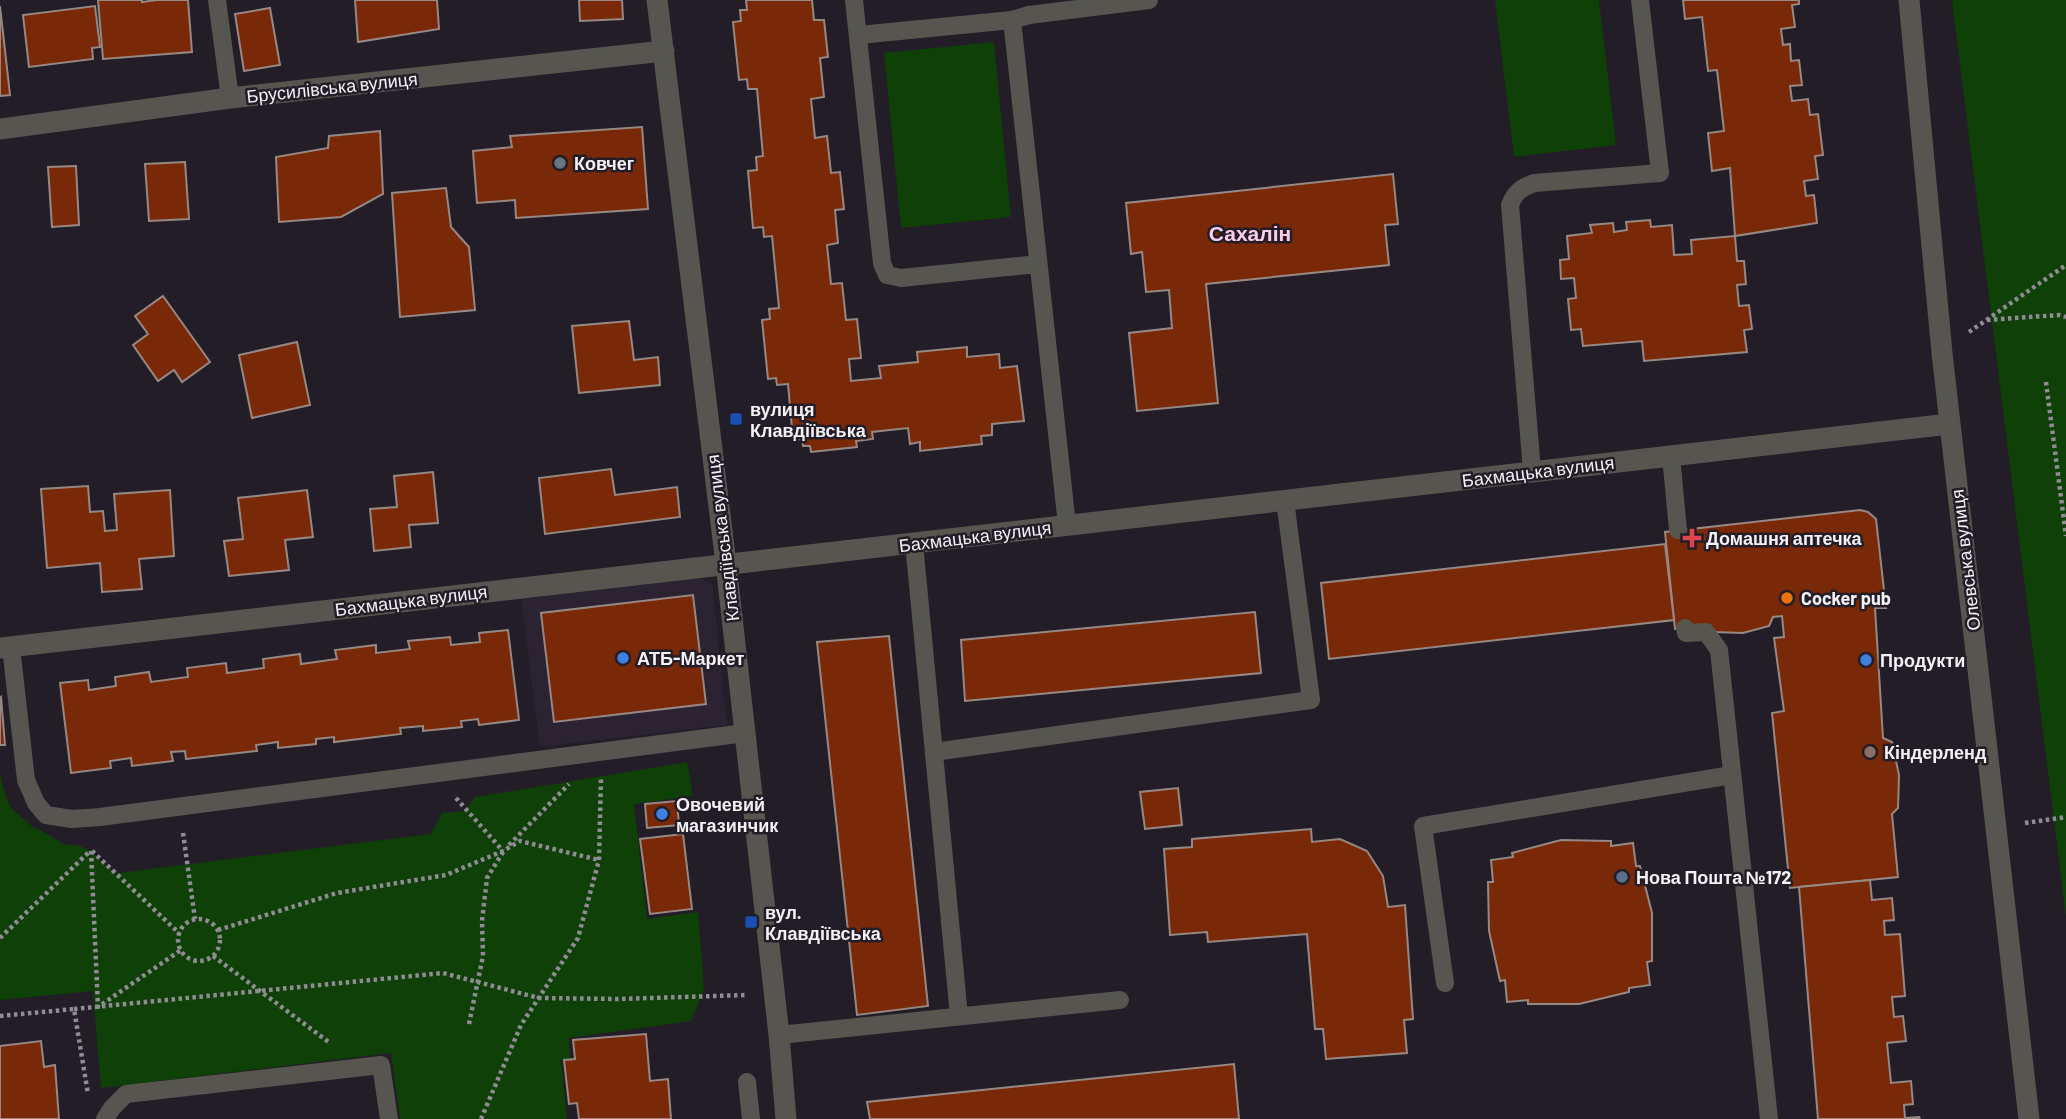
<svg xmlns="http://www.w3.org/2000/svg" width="2066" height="1119" viewBox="0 0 2066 1119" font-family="Barlow,sans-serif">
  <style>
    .built { fill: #2c2332 }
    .green { fill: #0e4008 }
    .building { fill: #792907; stroke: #978883; stroke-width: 2 }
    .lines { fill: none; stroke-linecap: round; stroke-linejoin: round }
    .path { stroke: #908c93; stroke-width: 4.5; stroke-dasharray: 3.5 3.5; stroke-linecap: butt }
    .service { stroke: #56554f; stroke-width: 18 }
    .minor { stroke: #56554f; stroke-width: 21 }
    .worship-dot { fill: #6b7280; stroke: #221d26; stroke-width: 2.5 }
    .transit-dot { fill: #1a4fb4; stroke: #221d26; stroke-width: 2.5 }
    .health-dot { fill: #e0444e; stroke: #221d26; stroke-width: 2.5 }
    .food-dot { fill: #e8710a; stroke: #221d26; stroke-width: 2.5 }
    .shop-dot { fill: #3f7fe0; stroke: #221d26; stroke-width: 2.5 }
    .education-dot { fill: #8d6e63; stroke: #221d26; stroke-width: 2.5 }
    .service-dot { fill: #5c6f8a; stroke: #221d26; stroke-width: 2.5 }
    .labels { text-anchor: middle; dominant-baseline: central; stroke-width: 5; stroke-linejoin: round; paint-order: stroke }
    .street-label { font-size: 18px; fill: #f4f1f7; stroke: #221d26 }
    .poi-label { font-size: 18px; font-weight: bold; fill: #f4f1f7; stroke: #221d26; text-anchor: start }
    .quarter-label { font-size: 21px; font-weight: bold; fill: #fbcfea; stroke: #221d26 }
  </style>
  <rect width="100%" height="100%" fill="#221d26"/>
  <path class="built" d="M699,578l13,5 15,142 -187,22 -19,-148z"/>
  <g class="green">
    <path d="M1495,0h104l17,145 -102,12z"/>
    <path d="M1952,0h114v917z"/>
    <path d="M994,42l17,175 -110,11 -17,-175z"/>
    <path d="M687,762l6,34 -59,8 13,115 51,-7 6,78 -13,31 -122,17 1,20 -9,2 6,59h-167l-9,-66 -290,35 -8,-97 -93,9v-228l3,15 7,20 23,20 13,6 17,11 17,2 11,5 17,17 10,5 313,-39 11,-21 22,-2 11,-14z"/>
  </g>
  <g class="building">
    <path d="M98,0h44v2l15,-2h31l4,52 -89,7z"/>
    <path d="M355,0h82l2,29 -81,13z"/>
    <path d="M579,0h43l1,19 -43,2z"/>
    <path d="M746,0h66l2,20h10l4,37 -8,1 4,39 -13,2 4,39 12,-2 4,37 9,-1 4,37 -9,1 3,33 -11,2 4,39 11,-1 4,37 11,-1 4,39 -12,1 2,22 30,-3 -2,-12 39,-4 -1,-10 50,-5v10l32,-3 1,14 17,-2 7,55 -32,3v11l-11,1 1,8 -62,7v-9l-10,2 -2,-16 -36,4 1,7 -17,2 1,6 -46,5 -1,-6h-7l-1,-7 -9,1 -5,-56 -11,1 -1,-7 -8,1 -6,-59 8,-1 -1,-10 10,-1 -7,-72 -8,1 -1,-10 -10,1 -5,-57 9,-1 -1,-13 7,-1 -6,-67h-9l-1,-10 -8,1 -6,-58 8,-1 -1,-11h7z"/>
    <path d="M1683,0h116v4l-7,1 3,22 -14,2 2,16 7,-1 1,17 8,-1 3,25 -12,1 2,15 16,-2 2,16 8,-1 5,41 -8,1 3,23 -14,2 2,15 8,-1 3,28 -82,13 -5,-68 -18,3 -4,-38 16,-2 -7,-61 -9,1 -6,-54 -17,2z"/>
    <path d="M0,6l10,89 -10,1z"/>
    <path d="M95,6l5,41 -8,1 1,11 -64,8 -6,-52z"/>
    <path d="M270,8l10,57 -36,6 -9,-57z"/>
    <path d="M642,127l6,82 -132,9 -1,-18 -38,3 -4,-52 39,-4 -2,-11z"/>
    <path d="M380,131l3,63 -42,23 -62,5 -3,-65 52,-9 1,-12z"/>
    <path d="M185,162l4,57 -40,2 -4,-57z"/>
    <path d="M76,166l3,59 -27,2 -4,-60z"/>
    <path d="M1393,174l5,50 -13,1 4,40 -183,19 12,119 -81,8 -8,-78 43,-5 -3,-38 -23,2 -4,-40 -11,2 -5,-51z"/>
    <path d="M446,188l5,39 18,20 6,63 -75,7 -8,-124z"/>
    <path d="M1650,220l1,7 21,-2 2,30 18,-1 -1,-14 44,-4 2,25h7l2,23 -9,1 2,21 10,-1 3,24 -8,1 3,22 -103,9 -2,-20 -59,5 -2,-17 -10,1 -3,-31 8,-1 -2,-20 -13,1 -1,-19 9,-1 -2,-23 25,-3 -2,-8 23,-2 1,9 13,-2 -1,-8z"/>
    <path d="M163,296l47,66 -28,20 -8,-12 -16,11 -25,-36 15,-11 -13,-18z"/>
    <path d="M629,321l5,39 24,-3 2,28 -81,8 -7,-67z"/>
    <path d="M297,342l13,63 -58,13 -13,-63z"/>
    <path d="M611,469l4,26 62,-8 3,30 -135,17 -6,-56z"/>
    <path d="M433,472l5,51 -29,2 2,22 -37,4 -4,-42 27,-2 -3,-31z"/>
    <path d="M88,486l2,26 13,-1 2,20 12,-1 -3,-36 56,-4 4,66 -35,3 3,30 -40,3 -2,-29 -53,5 -6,-79z"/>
    <path d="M307,490l6,47 -28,3 4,30 -60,6 -5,-35 19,-2 -5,-41z"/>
    <path d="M1860,510l8,2 8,7 10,89h-11l8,130 9,4 7,33 -1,33 -6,6 6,63 -108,11 -18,-175 12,-2 -10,-73 10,-1 -2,-21 -9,1 -4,9 -26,7 -29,-1 -4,-6 -35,3 -10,-97z"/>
    <path d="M1665,544l9,76 -345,39 -8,-76z"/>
    <path d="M693,595l13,109 -152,18 -13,-109z"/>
    <path d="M1255,612l6,61 -296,28 -4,-61z"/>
    <path d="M508,630l11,90 -40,5 -1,-6 -17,2 1,6 -39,4v-5l-23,2 1,6 -67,8v-5l-18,2v5l-38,4v-6l-22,3 1,6 -71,8 -1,-8 -14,1 2,9 -41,5 -1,-8 -21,3 1,7 -40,5 -11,-90 28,-3 1,10 27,-4 -1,-9 34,-5 2,10 37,-5 -1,-9 39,-5 1,10 37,-5 -1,-9 37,-5 1,10 36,-5 -2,-9 41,-5v8l34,-4 -2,-8 42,-4 1,8 29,-3 -1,-9z"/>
    <path d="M889,636l39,370 -71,9 -40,-373z"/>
    <path d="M1,697l4,48h-5v-47z"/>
    <path d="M1178,788l4,37 -37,4 -5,-37z"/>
    <path d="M677,801l2,24 -32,3 -2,-24z"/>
    <path d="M1311,829l1,13 28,-3 27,12 16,25 5,31 17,-2 8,114 -9,1 3,33 -81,6 -3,-30h-8l-8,-95 -99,8 -1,-10 -37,3 -6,-86 28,-2v-8z"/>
    <path d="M683,834l9,75 -42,5 -10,-75z"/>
    <path d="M1561,840l50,1v5l22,-3 3,23h4l12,47v48l-5,1 3,23 -21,3v4l-50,12h-51v-4l-21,2 -2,-22 -5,1 -11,-50 -1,-49h5l-2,-22 22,-3 -1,-4z"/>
    <path d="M1870,880l2,20 20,-2 2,22 -10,1 1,14 15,-1 5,62 -13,1 2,20 9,-1 3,25 -19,2 4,40 20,-2 2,23 -9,1 1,13 14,-1 1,2h-102l-19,-232z"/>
    <path d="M646,1034l4,47 18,-2 3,40h-92l-2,-16 -8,1 -5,-44 11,-1 -2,-19z"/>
    <path d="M41,1041l3,26 11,-2 4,54h-59v-73z"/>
    <path d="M1234,1064l5,55h-369l-3,-17z"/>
  </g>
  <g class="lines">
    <g class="path">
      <path d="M1987,320l72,-5 7,2"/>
      <path d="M1969,332l97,-67"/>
      <path d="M2046,382l20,154"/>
      <path d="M456,798l47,53"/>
      <path d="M2025,823l41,-6"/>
      <path d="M183,833l12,86"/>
      <path d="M509,845l60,-61"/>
      <path d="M91,851l7,156 83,-57"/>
      <path d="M92,851l87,82"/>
      <circle cx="199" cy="940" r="21"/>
      <path d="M218,930l119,-37 109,-18 57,-24 17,-10 79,19"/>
      <path d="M0,938l90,-87"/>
      <path d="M213,956l117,87"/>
      <path d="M74,1009l369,-36 96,25 79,1 129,-4"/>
      <path d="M0,1016l74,-7 14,85"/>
      <path d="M469,1024l14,-68 -1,-35 5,-43 16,-26"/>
      <path d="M481,1119l40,-94 57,-87 21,-78 2,-83"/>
    </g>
    <g class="service">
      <path d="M217,0l13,98"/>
      <path d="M854,0l28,263 5,12 14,3 137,-14"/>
      <path d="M859,35l153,-15"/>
      <path d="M1671,456l7,74"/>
      <path d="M1532,471l-22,-266c5,-13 11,-17 24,-22l126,-10 -20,-173"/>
      <path d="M1067,525l-55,-505 17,-5 120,-15"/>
      <path d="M914,543l45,473"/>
      <path d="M1685,628l1,5 20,-1 13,18 50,469"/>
      <path d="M11,647l15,133 10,23 10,12 26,4 28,-2 645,-84"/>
      <path d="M934,752l377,-52 -26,-200"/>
      <path d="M1445,983l-22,-157 309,-51"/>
      <path d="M779,1035l341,-35"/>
      <path d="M747,1082l4,37"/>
      <path d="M105,1119l7,-11 14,-14 255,-29 8,54"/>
    </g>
    <g class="minor">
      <path d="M657,0l69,564 53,471 7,84"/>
      <path d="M1909,0l33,353 87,766"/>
      <path d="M0,129l230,-31 434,-47"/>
      <path d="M0,648l1949,-224"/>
    </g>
  </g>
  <circle class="worship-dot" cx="560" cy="163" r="7"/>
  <g class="transit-dot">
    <rect x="729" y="412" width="14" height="14" rx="3.5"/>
    <rect x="744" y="915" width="14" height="14" rx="3.5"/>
  </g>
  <path class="health-dot" d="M1688.5 527.5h7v7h7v7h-7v7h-7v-7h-7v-7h7z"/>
  <circle class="food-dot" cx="1787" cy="598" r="7"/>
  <g class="shop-dot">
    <circle cx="623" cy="658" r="7"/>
    <circle cx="1866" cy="660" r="7"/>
    <circle cx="662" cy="814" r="7"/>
  </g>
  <circle class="education-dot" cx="1870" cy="752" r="7"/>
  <circle class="service-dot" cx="1622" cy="877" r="7"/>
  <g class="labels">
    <g class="street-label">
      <text transform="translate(332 87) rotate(-6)">Брусилівська вулиця</text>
      <text transform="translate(1538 471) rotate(-7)">Бахмацька вулиця</text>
      <text transform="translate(975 536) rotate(-7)">Бахмацька вулиця</text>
      <text transform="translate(722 538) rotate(-97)">Клавдіївська вулиця</text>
      <text transform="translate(1965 560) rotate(-97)">Олевська вулиця</text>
      <text transform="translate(411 600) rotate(-7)">Бахмацька вулиця</text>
    </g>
    <g class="poi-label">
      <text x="574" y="163">Ковчег</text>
      <text x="750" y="409">вулиця<tspan x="750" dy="21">Клавдіївська</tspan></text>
      <text x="1706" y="538">Домашня аптечка</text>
      <text x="1801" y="598">Cocker pub</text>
      <text x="637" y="658">АТБ-Маркет</text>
      <text x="1880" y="660">Продукти</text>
      <text x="1884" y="752">Кіндерленд</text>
      <text x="676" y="804">Овочевий<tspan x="676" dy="21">магазинчик</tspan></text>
      <text x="1636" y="877">Нова Пошта №172</text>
      <text x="765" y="912">вул.<tspan x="765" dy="21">Клавдіївська</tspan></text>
    </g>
    <g class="quarter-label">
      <text x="1250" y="232">Сахалін</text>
    </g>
  </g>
</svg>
